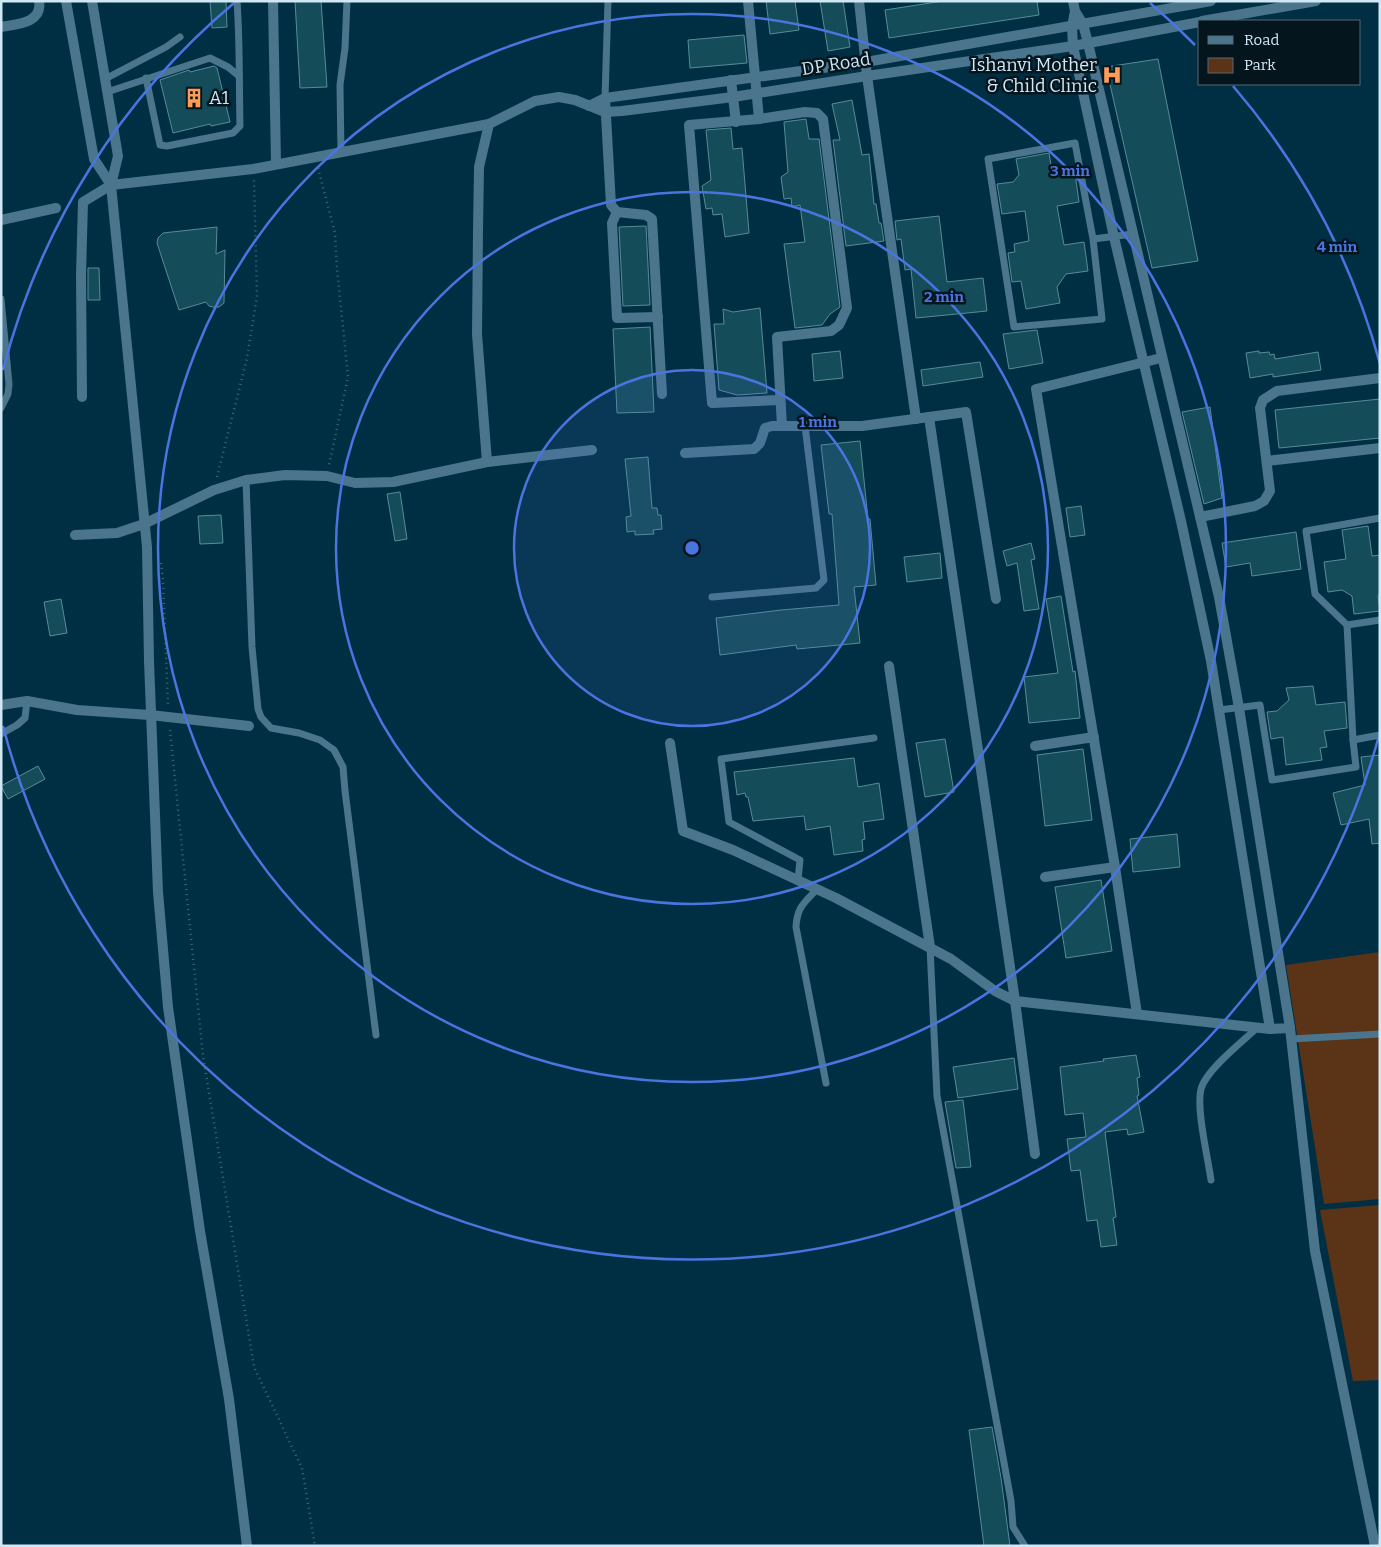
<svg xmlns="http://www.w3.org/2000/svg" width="1381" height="1547" viewBox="0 0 1381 1547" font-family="Bitter,serif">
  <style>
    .green { fill: #5b3316 }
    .building { fill: #144d59; stroke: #568c98 }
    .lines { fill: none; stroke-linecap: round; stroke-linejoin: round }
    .path { stroke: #3f6779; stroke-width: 2.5; stroke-dasharray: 1 4; stroke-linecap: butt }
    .service { stroke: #4a758d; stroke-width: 7 }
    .minor { stroke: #4a758d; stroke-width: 10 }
    .tertiary { stroke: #4a758d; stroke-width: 10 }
    .ring { fill: none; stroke: #4a74df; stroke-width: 2.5 }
    .labels { text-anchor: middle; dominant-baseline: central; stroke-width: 5; stroke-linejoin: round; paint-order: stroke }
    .street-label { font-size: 18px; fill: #d0e7f4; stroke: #04151e }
    .poi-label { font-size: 18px; fill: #d0e7f4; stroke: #04151e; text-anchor: end }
    .centre { fill: #4a74df; stroke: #04151e; stroke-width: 2.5 }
    .ring-label { font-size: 15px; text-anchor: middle; font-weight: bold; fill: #4a74df; stroke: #04151e; stroke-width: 5; stroke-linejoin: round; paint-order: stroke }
  </style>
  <rect width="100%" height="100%" fill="#002f44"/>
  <g class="green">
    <path d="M1380,952v247l-56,5 -38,-239z"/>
    <path d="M1380,1205v175l-27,1 -33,-171z"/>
  </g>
  <g class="building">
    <path d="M210,1h16l1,26 -15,1z"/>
    <path d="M295,1h26l6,86 -27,1z"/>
    <path d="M766,1h29l4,29 -29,4z"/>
    <path d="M820,1h23l7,46 -22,4z"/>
    <path d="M943,1h94l2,14 -150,23 -4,-28z"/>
    <path d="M744,35l3,28 -57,5 -2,-28z"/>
    <path d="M1158,59l40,202 -46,7 -46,-201z"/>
    <path d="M214,66l3,2 13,54 -19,4 -1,-2 -37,9 -13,-53 29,-10 1,2z"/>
    <path d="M852,100l10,55 7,-1 5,50h2l3,19h2l3,18 -38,5 -13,-106h7l-8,-36z"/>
    <path d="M806,119l3,20h10l21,168 -10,7 -8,11 -27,3 -11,-84 21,-2 -5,-37 -8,2 -1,-9 -7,1 -3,-22 7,-5 -4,-50z"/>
    <path d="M731,128l2,21 9,-1 7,85 -24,4 -3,-23 -9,1 -1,-7 -6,1 -4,-23 9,-6 -5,-50z"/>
    <path d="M1049,153l4,23 22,-3 4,29 -22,4 7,39 20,-3 4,29 -22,3 -9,13 3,16 -34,6 -5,-28 -9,1 -4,-29 7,-1 -1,-8 15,-3 -4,-30 -23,3 -5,-30 16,-2 6,-7 -3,-16z"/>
    <path d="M939,216l8,66 36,-4 4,33 -71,7 -5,-49 -6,1 -4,-31 -4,1 -2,-19z"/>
    <path d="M646,226l4,79 -27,1 -4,-79z"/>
    <path d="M217,227l-1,27 9,-4 -1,53 -5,4h-6l-4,-1 -3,-4 -27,8 -22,-67 1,-5 5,-5z"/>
    <path d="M88,268h11l1,32h-12z"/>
    <path d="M760,308l7,85 -30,2 -18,-5 -5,-66h10l-1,-15 10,3z"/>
    <path d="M650,327l4,85 -37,1 -4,-84z"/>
    <path d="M1037,330l6,33 -34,6 -6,-35z"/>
    <path d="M840,351l3,27 -29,3 -2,-27z"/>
    <path d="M1259,351v2l10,-1 1,3 4,-1 1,5 43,-7 3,18 -48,7v-3l-23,4 -4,-25z"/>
    <path d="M980,362l3,15 -60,9 -2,-16z"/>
    <path d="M1380,399v39l-101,10 -4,-38z"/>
    <path d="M1210,407l12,91 -18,6 -22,-92z"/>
    <path d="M860,441l8,78h2l6,66 -22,2 6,56 -63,6 -1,-4 -76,10 -4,-37 65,-8 58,-5 -7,-91h-3l-8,-69z"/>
    <path d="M648,457l4,51h5l1,7h3l1,14 -9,1 1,4 -19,1v-4l-8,1 -1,-15 5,-1 -6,-57z"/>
    <path d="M400,492l7,47 -12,2 -8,-47z"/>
    <path d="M1081,506l4,29 -15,2 -4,-29z"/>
    <path d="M221,515l2,28 -23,1 -2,-28z"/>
    <path d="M1368,526l4,30 8,-1v38l-2,3 2,15 -26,3 -2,-18 -10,-6 -14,2 -4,-30 22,-3 -4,-29z"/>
    <path d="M1296,532l5,37 -49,7 -2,-13 -24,4 -4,-24z"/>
    <path d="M1031,543l4,16 -4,1 8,49 -15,2 -7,-48 -10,3 -4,-15z"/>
    <path d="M940,553l2,25 -35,4 -3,-25z"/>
    <path d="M1061,596l12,76 2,-1 5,47 -51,5 -5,-46 34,-4 -12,-74z"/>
    <path d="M61,599l6,34 -17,3 -6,-34z"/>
    <path d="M1313,686l3,19 29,-3 2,26 -23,3 3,16 -7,1 2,12 -36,5 -3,-28 -12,2 -4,-27 10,-1 12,-11 -3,-12z"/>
    <path d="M945,739l9,53 -29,5 -9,-54z"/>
    <path d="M1083,749l9,71 -47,6 -8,-71z"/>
    <path d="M1380,755v88l-8,1 -3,-25 -28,6 -8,-32 32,-8 -4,-28z"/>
    <path d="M854,758l4,29 21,-4 5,36 -21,3 2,17 -3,1 1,11 -29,4 -4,-29 -24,4 -2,-14 -51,5 -5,-24h-2l-1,-4 -8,2 -3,-23z"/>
    <path d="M38,766l7,13 -37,20 -7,-13z"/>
    <path d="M1177,834l3,33 -47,5 -3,-33z"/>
    <path d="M1101,880l11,71 -46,7 -11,-71z"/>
    <path d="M1136,1055l4,22 -3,1 2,17 -2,1 7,36 -16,3 -1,-6 -22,3 11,85 -3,1 4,27 -16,2 -4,-27 -10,1 -7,-51 -9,1 -4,-32 19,-2 -3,-24 -18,2 -5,-48 44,-6 -1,-2z"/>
    <path d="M1014,1058l4,31 -60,9 -5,-31z"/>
    <path d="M963,1100l8,67 -15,1 -11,-66z"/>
    <path d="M992,1427l9,51 9,68h-26l-15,-116z"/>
  </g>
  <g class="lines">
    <g class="path">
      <path d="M318,168l17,65 2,35 11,109 -19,88"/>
      <path d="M217,477l30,-119 10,-62 -3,-116"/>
      <path d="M161,563l2,17 5,125"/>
      <path d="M170,730l33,326 51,311 48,101 13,78"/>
    </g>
    <g class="service">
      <path d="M146,78l14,67 7,1 66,-13 7,-7c-1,-42 0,-83 -3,-125"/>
      <path d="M105,79l61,-32 14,-10"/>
      <path d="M107,92l103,-34 18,9 11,9"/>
      <path d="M605,98l3,-97"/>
      <path d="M341,153l-1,-68 5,-37 2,-47"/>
      <path d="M1093,239l-18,-96 -87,16 26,168 88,-8 -9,-80 40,-5"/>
      <path d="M1,299l8,85 -1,10 -7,14"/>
      <path d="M246,480l6,167 6,62 3,8 10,11 28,5 21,7 14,10 9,17 2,24 31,244"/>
      <path d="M712,597l104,-9 8,-8 -19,-154"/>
      <path d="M1347,625l33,-5"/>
      <path d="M1219,710l41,-5 12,75 84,-13 -3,-27 27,-5"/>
      <path d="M1,734l16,-9 8,-7 2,-17"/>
      <path d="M1353,740l-6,-115 -32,-31 -9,-63 74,-13"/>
      <path d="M798,880l2,-20 -71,-38 -8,-63 153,-21"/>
      <path d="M817,889c-13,14 -20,18 -21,38l30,156"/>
      <path d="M930,947l7,149 74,405 2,26 12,19"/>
      <path d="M1291,1039l89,-5"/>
      <path d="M1211,1180c-3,-22 -15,-71 -10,-91 5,-19 42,-48 57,-62"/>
    </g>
    <g class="minor">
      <path d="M273,1l3,163"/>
      <path d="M748,1l11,118 -70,6 23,278 68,-3"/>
      <path d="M859,1l8,75 49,343"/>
      <path d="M1,27c16,-3 42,-4 38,-26"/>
      <path d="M731,80l5,42"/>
      <path d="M605,98l6,107 6,7 29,3 6,4 10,175"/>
      <path d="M759,119l46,-7 12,1 6,6 24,189 -8,17 -8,6 -54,6 5,89"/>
      <path d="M617,212l-5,11 5,95 41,-1"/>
      <path d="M1,220l55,-12"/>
      <path d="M82,397l-1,-122 2,-73 28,-17 36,362 2,114 9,231 10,115 32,224 29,168 18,147"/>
      <path d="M929,417l86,584 20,153"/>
      <path d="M685,453l69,-4 6,-6 5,-15 7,-2h90l104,-14 30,187"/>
      <path d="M1267,461l113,-13"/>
      <path d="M487,462l-10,-128 1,-103 1,-64 10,-43"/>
      <path d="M1200,517l55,-11 9,-5 6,-10 -10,-83 3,-8 14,-9 103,-13"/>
      <path d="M75,535l42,-2 27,-9 70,-34 32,-10 39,-5 42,1 28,7 38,-1 94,-20 105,-12"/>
      <path d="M889,666l41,281"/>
      <path d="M1,705l26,-4 50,9 73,5 99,11"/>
      <path d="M670,743l13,88 50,19 103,48 115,61 44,32 20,10 255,28"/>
      <path d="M1035,746l59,-9"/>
      <path d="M1045,877l70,-10"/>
      <path d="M1137,1014l-22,-147 -79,-478 125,-31"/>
      <path d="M1290,1028l25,223 60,295"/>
    </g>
    <g class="tertiary">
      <path d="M66,1l28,158 17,26"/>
      <path d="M92,1l26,155 -7,29"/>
      <path d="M1073,1l2,10 -3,16 1,19 41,191 67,284 30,140 59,368 20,-1 -51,-320 -20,-111 -131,-554 -5,-19 -8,-13"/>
      <path d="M1202,21l114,-20"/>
      <path d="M589,106l16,-8 261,-36 345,-61"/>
      <path d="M111,185l142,-16 236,-45 46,-23 24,-4 16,3 30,12 17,-1 111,-14 134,-21 206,-30 127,-24"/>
    </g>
  </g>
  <circle cx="692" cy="548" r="178" fill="#4a74df" fill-opacity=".12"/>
  <g class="ring">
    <circle cx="692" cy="548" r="178"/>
    <circle cx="692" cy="548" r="356"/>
    <circle cx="692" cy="548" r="534"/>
    <path d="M1380 732A712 712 0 0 1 3 726M3 370A712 712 0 0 1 234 3M1150 3A712 712 0 0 1 1195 45M1233 86A712 712 0 0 1 1380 364"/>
  </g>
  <defs>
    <symbol id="hospital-bare" viewBox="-9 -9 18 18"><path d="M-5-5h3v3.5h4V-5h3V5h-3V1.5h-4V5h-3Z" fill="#fe9c57" stroke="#04151e" stroke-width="2.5" paint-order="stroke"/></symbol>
    <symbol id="building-bare" viewBox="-9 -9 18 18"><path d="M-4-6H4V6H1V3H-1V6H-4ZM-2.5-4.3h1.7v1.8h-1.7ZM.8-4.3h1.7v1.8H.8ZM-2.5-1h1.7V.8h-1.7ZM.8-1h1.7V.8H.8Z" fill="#fe9c57" stroke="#04151e" stroke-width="2.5" paint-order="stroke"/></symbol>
  </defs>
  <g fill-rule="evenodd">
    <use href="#hospital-bare" x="1098" y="61" width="28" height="28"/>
    <use href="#building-bare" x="180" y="84" width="28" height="28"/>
  </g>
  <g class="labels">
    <g class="street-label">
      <text transform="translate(836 64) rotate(-9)">DP Road</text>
    </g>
    <g class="poi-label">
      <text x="1097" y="65">Ishanvi Mother<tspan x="1097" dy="21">&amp; Child Clinic</tspan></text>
      <text x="209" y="98" text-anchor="start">A1</text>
    </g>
  </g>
  <circle cx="692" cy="548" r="8" class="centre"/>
  <g class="ring-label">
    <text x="1070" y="176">3 min</text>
    <text x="1337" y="252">4 min</text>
    <text x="944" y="302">2 min</text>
    <text x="818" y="427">1 min</text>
  </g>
  <rect width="1381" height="1547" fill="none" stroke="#d0e7f4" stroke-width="5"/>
  <rect x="1198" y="20" width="162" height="65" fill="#04151e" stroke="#566974"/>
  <rect x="1208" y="36" width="25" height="8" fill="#4a758d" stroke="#566974"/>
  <text x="1244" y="45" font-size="15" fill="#d0e7f4">Road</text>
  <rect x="1208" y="58" width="25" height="15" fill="#5b3316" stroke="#566974"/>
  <text x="1244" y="70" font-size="15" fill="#d0e7f4">Park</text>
</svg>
